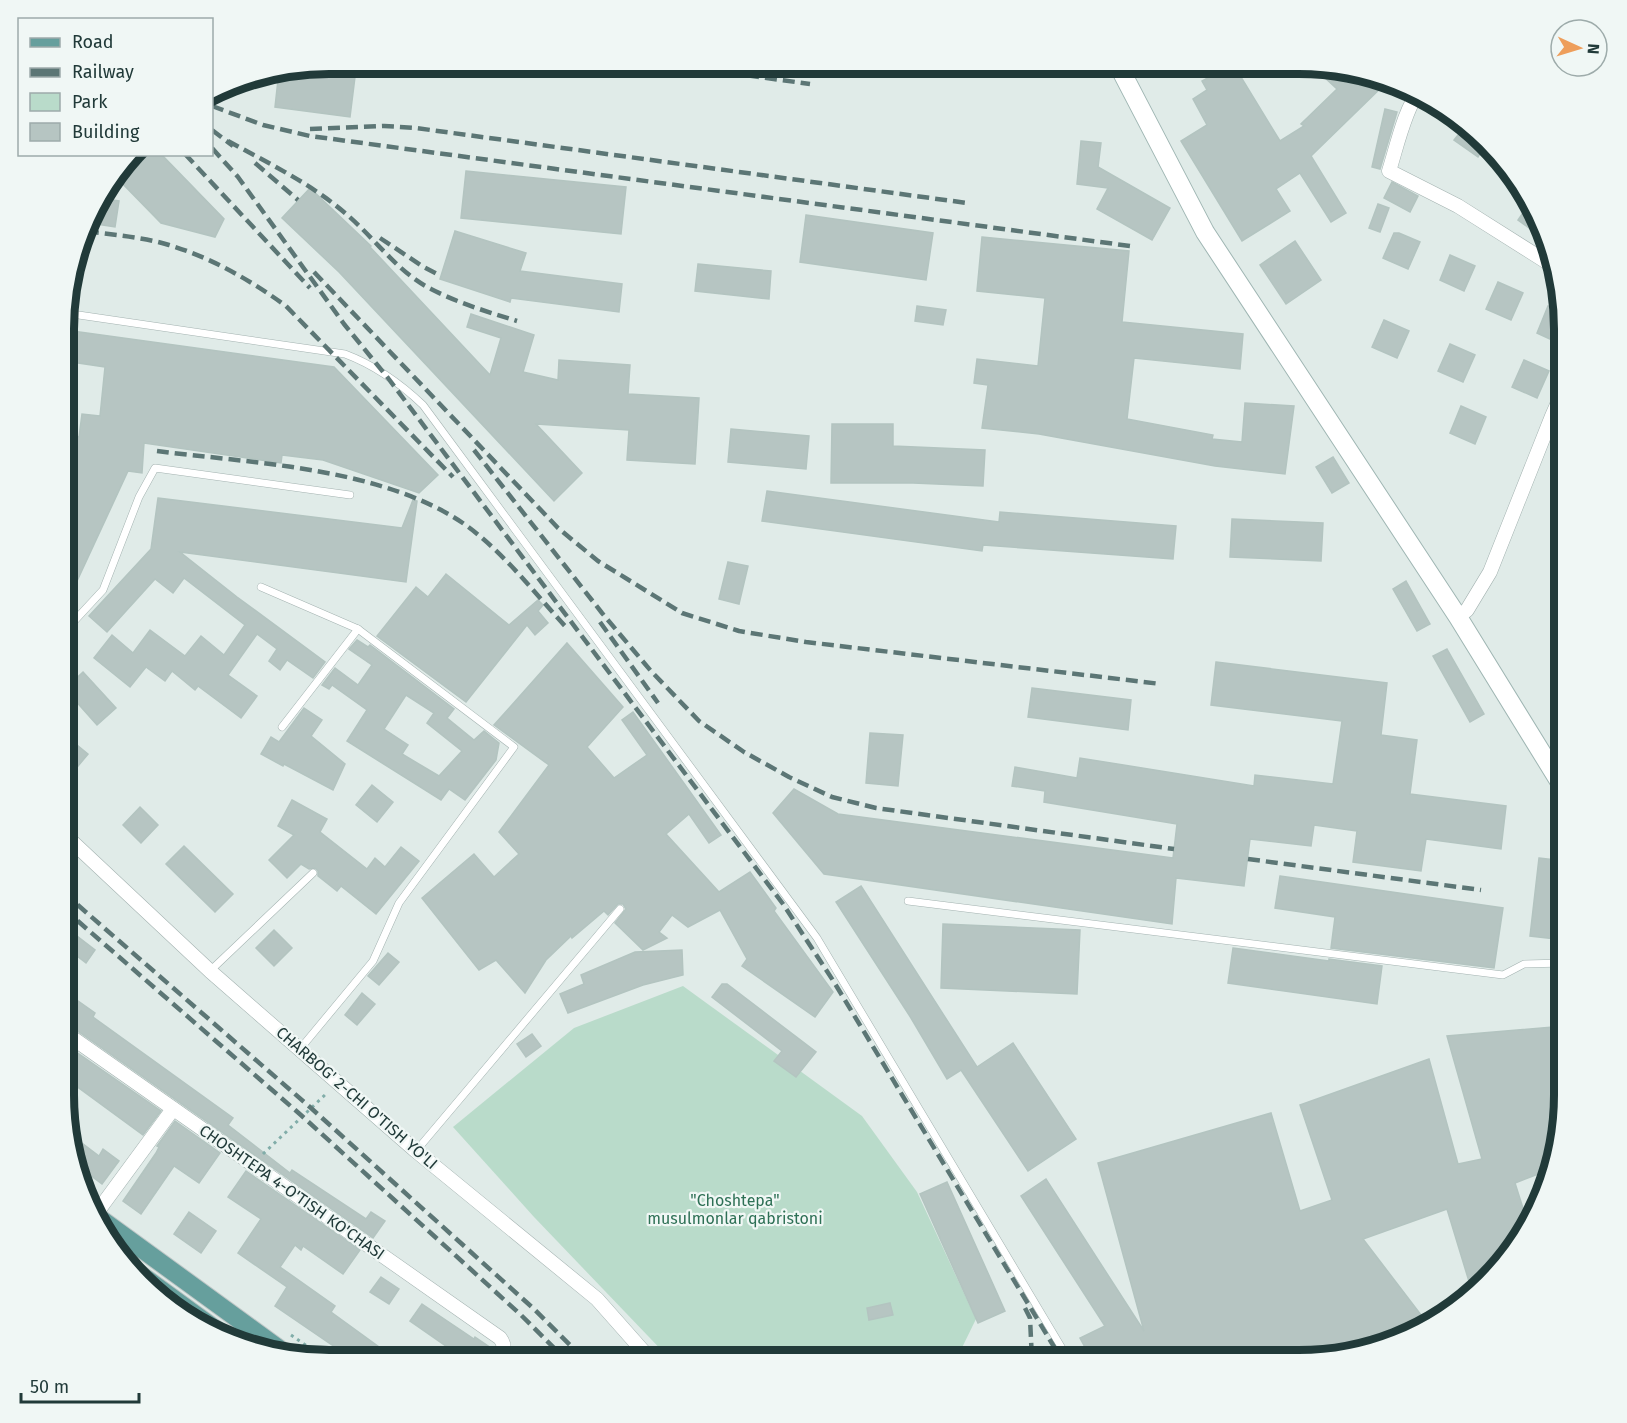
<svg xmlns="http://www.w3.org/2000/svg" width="1627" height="1423" viewBox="0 0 1627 1423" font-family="'Fira Sans',sans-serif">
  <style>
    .green { fill: #b9dbca }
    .building { fill: #b6c5c2; stroke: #b3c4c0; stroke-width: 1.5; fill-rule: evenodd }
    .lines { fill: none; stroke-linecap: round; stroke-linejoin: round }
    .lane-casing { stroke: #a3b2b0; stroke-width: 8 }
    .street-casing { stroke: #a3b2b0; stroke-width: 15 }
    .secondary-casing { stroke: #9fb6b3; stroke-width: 20 }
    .primary-casing { stroke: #c1c8c8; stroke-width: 20 }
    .path { stroke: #81ada9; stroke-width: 3; stroke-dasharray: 3 4.5; stroke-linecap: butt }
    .lane { stroke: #fff; stroke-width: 7 }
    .street { stroke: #fff; stroke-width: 14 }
    .secondary { stroke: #fff; stroke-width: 18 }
    .primary { stroke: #669f9d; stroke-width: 18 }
    .rail { stroke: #5c7675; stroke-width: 4.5; stroke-dasharray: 12 6; stroke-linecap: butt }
    .labels { text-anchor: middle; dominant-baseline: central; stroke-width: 4.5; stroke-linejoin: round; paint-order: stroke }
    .street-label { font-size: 16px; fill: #213a39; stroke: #f0f7f5 }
    .park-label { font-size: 16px; fill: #2d7055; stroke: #f0f7f5 }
    .rim { fill: none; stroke: #213a39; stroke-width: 8 }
  </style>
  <rect width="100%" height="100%" fill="#e0ebe8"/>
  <path class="green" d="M683,986l179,130 55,76 59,127 -20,41h-285l-137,-143 -81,-90 121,-99z"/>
  <g class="building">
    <path d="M322,64l34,5 -6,48 -75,-10 4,-36z"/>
    <path d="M1233,64l47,77 24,-15 -3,-2 36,-35 -27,-25 77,18 -76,74 35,57 -15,9 -31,-49 -24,16 14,22 -48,30 -61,-100 26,-16 -14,-26 14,-9 -5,-9z"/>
    <path d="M1385,109l12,3 -17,57 -8,-2z"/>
    <path d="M1465,126l21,15 17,27 -22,-16 -3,5 -24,-17z"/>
    <path d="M1081,141l20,2 -3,24 72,41 -18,32 -55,-31 11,-21 -31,-4z"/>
    <path d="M133,154h28l63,65 -9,18 -54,-14 -46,-47z"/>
    <path d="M466,171l160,16 -5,47 -160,-16z"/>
    <path d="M1392,182l26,14 -8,16 -26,-14z"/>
    <path d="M310,188l61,58 -1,1 120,128 11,-37 -34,-11 4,-13 63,21 -11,37 35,8 1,-20 71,5 -2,29 71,4 -4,66 -68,-4 2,-30 -93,-6 46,49 -28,28 -215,-229 -57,-54z"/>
    <path d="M98,198l21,3 -4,26 -26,-4z"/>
    <path d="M1378,204l11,4 -9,24 -11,-4z"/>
    <path d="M1529,204l15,23 3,14 -29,-21z"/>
    <path d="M806,215l127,18 -7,47 -126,-18z"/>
    <path d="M455,231l71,22 -6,18 102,13 -3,28 -108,-14 -1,4 -70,-23z"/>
    <path d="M1394,233h5l21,9 -12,27 -25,-11z"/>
    <path d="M982,237l147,14 -7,71 121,12 -3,35 -106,-11 -7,61 86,16 -1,4 30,3 3,-39 49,3 -9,68 -70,-8 -176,-32 -57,-6 6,-43 -14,-2 3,-24 61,7 7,-68 -68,-7z"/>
    <path d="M1295,241l26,39 -35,24 -26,-39z"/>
    <path d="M1450,255l25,11 -11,25 -24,-11z"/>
    <path d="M698,264l73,7 -2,28 -74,-8z"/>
    <path d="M1498,282l25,11 -12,27 -25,-11z"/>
    <path d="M917,306l29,4 -3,15 -28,-4z"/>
    <path d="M1548,306l15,7v32l-26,-12z"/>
    <path d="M1384,320l25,11 -12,27 -25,-11z"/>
    <path d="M65,330l269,37 104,108 -19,18 -96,-33 -41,-5 -1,8 -137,-20 -2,30 -14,-2 -63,136v-96l10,-23 -10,-2v-51l14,2 3,-23 18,2 5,-49 -40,-6z"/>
    <path d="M1450,344l25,11 -12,27 -25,-11z"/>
    <path d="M1524,360l25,11 -12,27 -25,-11z"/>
    <path d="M1461,406l25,11 -11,27 -25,-11z"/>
    <path d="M832,424h61v22l92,4 -2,36 -70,-3h-82z"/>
    <path d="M731,429l78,7 -3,33 -78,-7z"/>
    <path d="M1333,457l16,26 -17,10 -16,-26z"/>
    <path d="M767,491l232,31 1,-10 176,14 -3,33 -190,-14 -1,6 -220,-30z"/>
    <path d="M158,498l244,30 11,-28 4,1 -11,81 -226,-30 57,45 88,65 -12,16 -26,-18 -7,10 -11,-9 8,-12 -20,-15 -29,41 29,21 -16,22 -43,-32 -3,4 -23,-19 -7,10 -19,-14 -16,20 -36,-29 18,-23 21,18 17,-23 35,26 16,-20 23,19 21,-30 -61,-47 -11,15 -18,-14 -48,53 -18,-16 62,-67z"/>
    <path d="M1232,519l91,4 -2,38 -91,-4z"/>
    <path d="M728,562l20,4 -9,38 -20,-5z"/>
    <path d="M446,574l63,51 29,-25 5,5 -5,6 10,12 -13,12 -8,-10 -61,77 -89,-66 39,-49 12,10z"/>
    <path d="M1406,581l24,43 -13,7 -24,-42z"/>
    <path d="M357,640l11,7 2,-2 84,64 -7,9 27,22 10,-9 15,12 -3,17 -31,40 -16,-11 -8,11 -94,-59 20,-31 -35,-25 -3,4 -7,-4 13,-17 23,17 14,-20 -23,-16zM406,695l28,18 -7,10 35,28 -23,25 -37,-22 6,-9 -24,-16z"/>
    <path d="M567,643l56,64 -36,40 27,31 33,-23 -25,-35 11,-8 88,123 -12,8 -20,-29 -23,20 53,58 31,-20 26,36 -2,3 59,81 -18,25 -73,-51 5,-7 -27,-49 -32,17 -16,-12 -13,17 8,6 -24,12 -28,-27 11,-14 -3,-5h-5l-10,11 -4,-4 -32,27 -1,-2 -25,24 -21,33 -29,-33 -17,10 -57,-72 52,-44 20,23 25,-23 -20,-22 50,-67 -55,-40z"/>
    <path d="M1447,649l37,65 -14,8 -37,-66z"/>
    <path d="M1216,662l171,21 -6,52 36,5 -7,54 96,12 -5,43 -75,-10 -5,32 -68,-9 4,-31 -43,-6 -3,21 -61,-7 -6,47 -68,-8 -4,46 -348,-50 -51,-61 21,-24 44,25 335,44 4,-34 -133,-22 1,-11 -33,-5 3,-19 62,11 3,-20 174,28 1,-11 78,9 9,-63 -131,-16z"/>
    <path d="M83,672l33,36 -19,17 -32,-36z"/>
    <path d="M1032,688l99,12 -3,30 -100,-13z"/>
    <path d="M304,708l18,12 -11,16 34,28 -12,26 -49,-26 -1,2 -22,-12 10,-17 8,5z"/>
    <path d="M870,733l33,2 -5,51 -32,-3z"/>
    <path d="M77,745l11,9 -24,29v-23z"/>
    <path d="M372,785l21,17 -16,20 -21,-17z"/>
    <path d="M292,800l35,19 -7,13 47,37 8,-11 10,9 16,-20 18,14 -43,53 -35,-28 -4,5 -19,-15v-5l-3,-3 -6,1 -8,-5 -14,14 -18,-18 25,-25 -16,-9z"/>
    <path d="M140,807l18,18 -17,18 -18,-18z"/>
    <path d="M184,846l49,48 -18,18 -49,-48z"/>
    <path d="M1539,858l25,3v79l-34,-4z"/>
    <path d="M1280,876l223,32 -9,60 -163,-20 4,-31 -60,-9z"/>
    <path d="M861,886l116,181 36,-24 63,96 -48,32 -67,-101 -14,9 -36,-61 -75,-116z"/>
    <path d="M943,924l137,6 -3,64 -136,-6z"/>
    <path d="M64,926l31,24 -9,13 -22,-17z"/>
    <path d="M274,930l18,18 -18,18 -18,-18z"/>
    <path d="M1233,948l96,13v-2l53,7 -5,38 -149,-21z"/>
    <path d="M682,950l1,25 -40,10 -75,28 -8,-19 24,-10 -3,-9 54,-23z"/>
    <path d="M388,953l11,9 -20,23 -11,-9z"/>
    <path d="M722,984h5l89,68 -20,25 -22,-16 8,-10 -70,-54z"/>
    <path d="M64,991l31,22 -2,4 140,101 -5,7 62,48 2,-3 74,49 5,-7 14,9 -12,17 -304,-213 -5,-2z"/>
    <path d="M362,993l13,11 -18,21 -12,-10z"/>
    <path d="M1564,1026v68l-15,76 -34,13 12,38 -41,61 -15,6 -24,-79 -84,30 65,85 -12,9 -100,26 -224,1 -12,-22 25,-12 -84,-130 25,-17 98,152 -46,-168 173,-50 29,98 32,-11 -32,-95 129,-46 29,105 24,-5 -35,-123z"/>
    <path d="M532,1034l9,12 -15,11 -9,-13z"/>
    <path d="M69,1047l92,64 -18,24 -79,-58v-23z"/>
    <path d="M175,1121l45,32 -21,30 -25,-17 -33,48 -18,-13 33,-48 3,-6 -2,-1z"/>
    <path d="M70,1134l29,22 4,-7 16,12 -17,23 -24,-18z"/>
    <path d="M246,1171l114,79 -17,24 -40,-28 -2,4 -6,-5 -15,22 55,39 -4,6 66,48h-43l-79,-54 12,-19 -49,-34 23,-34 -33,-22z"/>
    <path d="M947,1182l58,129 -27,12 -58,-129z"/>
    <path d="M189,1212l27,19 -15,22 -27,-19z"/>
    <path d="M381,1277l18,12 -10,15 -19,-12z"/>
    <path d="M890,1303l3,12 -24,5 -2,-12z"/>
    <path d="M422,1304l52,35 1,-2 19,13 -5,10h-23l-56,-39z"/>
  </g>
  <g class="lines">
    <defs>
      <g id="lane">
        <path d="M65,313l280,41c29,11 56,30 78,51l394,533 252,422"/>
        <path d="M261,587l97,42 156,118 -115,156 -26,58 -73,88"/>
        <path d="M65,631l38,-41 36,-93 16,-29 195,27"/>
        <path d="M282,727l76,-98"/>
        <path d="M908,901l595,74 21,-11 40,-1"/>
        <path d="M210,971l103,-98"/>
        <path d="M416,1151l204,-242"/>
      </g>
      <g id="street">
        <path d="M1419,93c-13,11 -24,60 -30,78l69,35 95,60"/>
        <path d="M1458,617l9,-7 23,-38 62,-156 11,-25"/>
        <path d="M64,834l146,137 206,180 181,148 54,61"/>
        <path d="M64,1032l436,306c6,8 4,14 -1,22"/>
        <path d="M95,1215l78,-106"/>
      </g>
      <path id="secondary" d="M1117,63l88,169 253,385 106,172"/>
      <g id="primary">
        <path d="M91,1212l191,139"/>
        <path d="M130,1267l100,73"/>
      </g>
    </defs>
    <use href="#lane" class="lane-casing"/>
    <use href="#street" class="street-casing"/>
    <use href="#secondary" class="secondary-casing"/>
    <use href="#primary" class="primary-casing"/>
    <g class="path">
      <path d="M263,1154l65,-62"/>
      <path d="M84,1187l9,7"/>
      <path d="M291,1335l36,25"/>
    </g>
    <use href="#lane" class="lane"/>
    <use href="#street" class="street"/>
    <use href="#secondary" class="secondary"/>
    <use href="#primary" class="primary"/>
    <g class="rail">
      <path d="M658,63l152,21"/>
      <path d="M768,63l45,6"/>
      <path d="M212,106l51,19 47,11 820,110"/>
      <path d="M310,129l74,-3 32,2 551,75"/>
      <path d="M212,130l21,16"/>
      <path d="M228,141c40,22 82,42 117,72 29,24 52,59 86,76 27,14 57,23 86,32"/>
      <path d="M212,148l26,29 106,147 44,54 395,526 51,78 228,378"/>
      <path d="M185,154l125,134"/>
      <path d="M255,163l43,37"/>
      <path d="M87,231c26,4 56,6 82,14 43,13 81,35 117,61l167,171"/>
      <path d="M380,238l42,28 19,10"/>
      <path d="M314,272l244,256 40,33 84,52 57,18 67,11 355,42"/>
      <path d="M474,450l128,163 49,58 48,50 45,31 45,25 43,20 44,11 298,41"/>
      <path d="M157,451c94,12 210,16 293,64 44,25 81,74 115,111"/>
      <path d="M600,622l58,81"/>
      <path d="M1248,859l233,31"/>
      <path d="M64,893l247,215 223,201 51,51"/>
      <path d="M64,909l238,207 219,199 45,45"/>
      <path d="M1025,1308l5,10 2,42"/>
    </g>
  </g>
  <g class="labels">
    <g class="street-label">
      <text transform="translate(357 1098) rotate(41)">CHARBOG' 2-CHI O'TISH YO'LI</text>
      <text transform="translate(292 1192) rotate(35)">CHOSHTEPA 4-O'TISH KO'CHASI</text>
    </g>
    <g class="park-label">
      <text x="735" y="1200">"Choshtepa"<tspan x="735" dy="18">musulmonlar qabristoni</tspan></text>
    </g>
  </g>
  <path d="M0 0H1627V1423H0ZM329 74H1299A255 255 0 0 1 1554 329V1095A255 255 0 0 1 1299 1350H329A255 255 0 0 1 74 1095V329A255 255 0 0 1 329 74Z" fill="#f0f7f5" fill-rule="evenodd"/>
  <path class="rim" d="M329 74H1299A255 255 0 0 1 1554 329V1095A255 255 0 0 1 1299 1350H329A255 255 0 0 1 74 1095V329A255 255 0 0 1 329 74Z"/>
  <rect x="18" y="18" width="195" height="138" fill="#f0f7f5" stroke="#9dabaa" stroke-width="1.5"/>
  <rect x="30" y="38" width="30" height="9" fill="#669f9d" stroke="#9dabaa" stroke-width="1.5"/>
  <text x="72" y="48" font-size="18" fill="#213a39">Road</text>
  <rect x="30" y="68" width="30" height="9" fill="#5c7675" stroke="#9dabaa" stroke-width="1.5"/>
  <text x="72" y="78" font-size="18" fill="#213a39">Railway</text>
  <rect x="30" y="93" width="30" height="18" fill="#b9dbca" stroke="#9dabaa" stroke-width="1.5"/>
  <text x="72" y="108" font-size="18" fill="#213a39">Park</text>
  <rect x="30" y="123" width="30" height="18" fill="#b6c5c2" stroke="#9dabaa" stroke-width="1.5"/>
  <text x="72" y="138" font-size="18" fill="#213a39">Building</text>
  <g transform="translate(1579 48) rotate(94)"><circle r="28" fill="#f0f7f5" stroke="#9dabaa" stroke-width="1.5"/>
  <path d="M0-4.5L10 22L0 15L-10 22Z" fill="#ee9e5b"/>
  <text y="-9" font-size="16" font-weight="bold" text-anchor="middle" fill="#213a39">N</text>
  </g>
  <path d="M21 1393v9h118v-9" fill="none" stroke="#213a39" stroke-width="3"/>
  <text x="30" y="1393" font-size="18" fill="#213a39" stroke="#f0f7f5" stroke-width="4.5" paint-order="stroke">50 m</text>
</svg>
